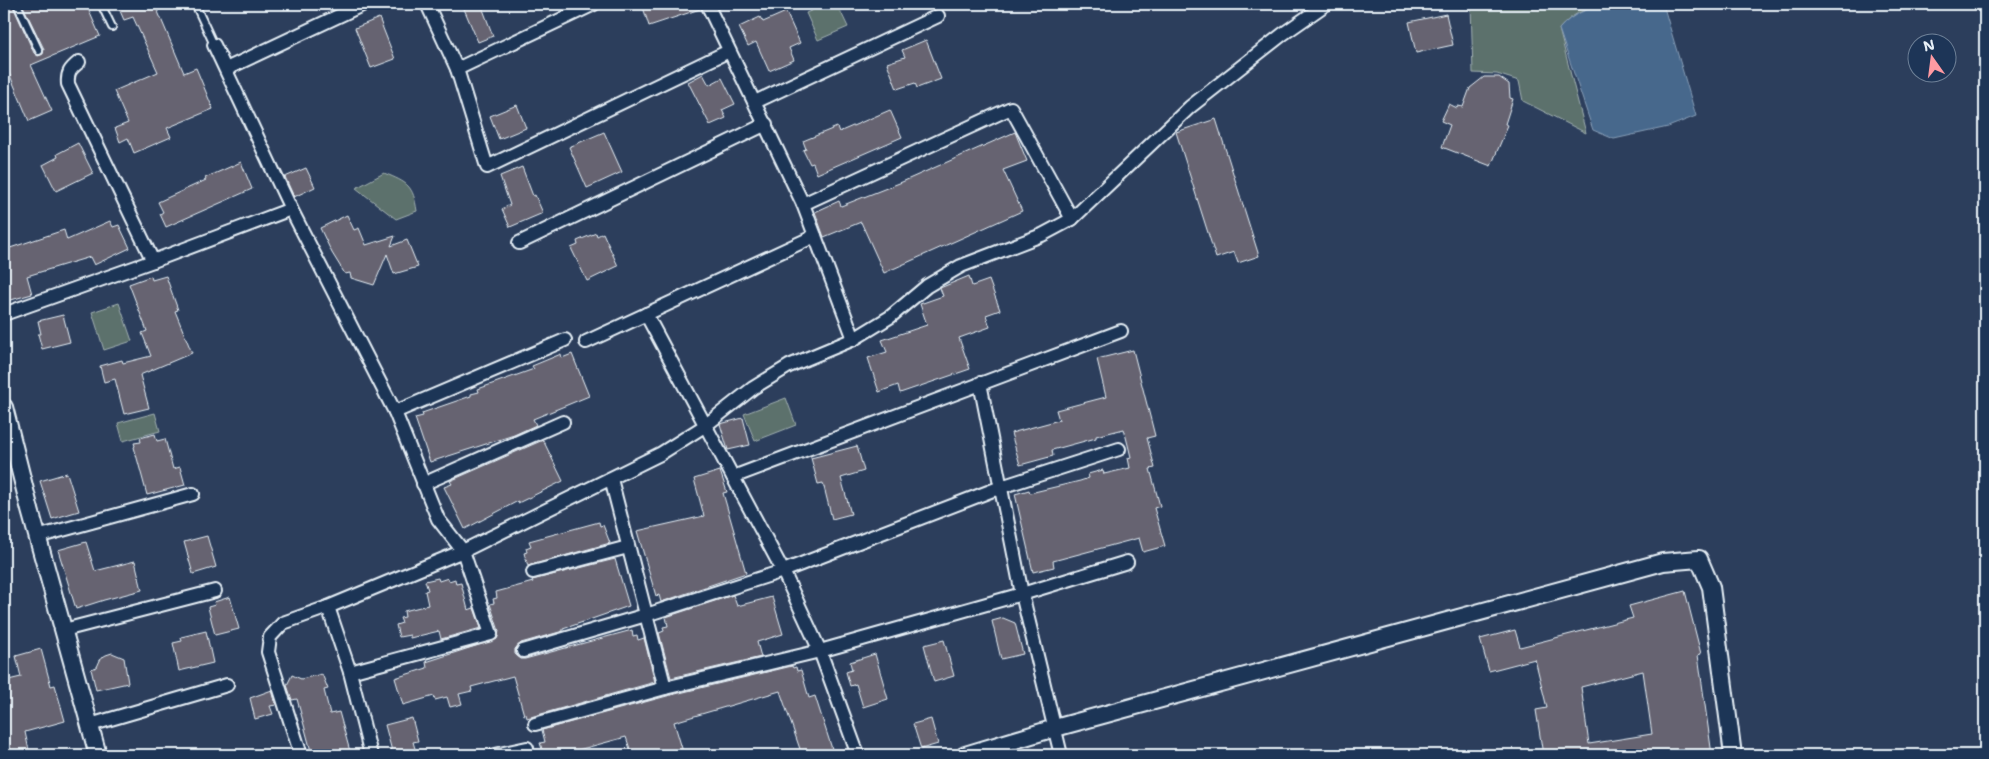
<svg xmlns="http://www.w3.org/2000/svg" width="1989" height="759" viewBox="0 0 1989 759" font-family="'Shantell Sans',sans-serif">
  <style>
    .green { fill: #5c716c; stroke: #a2b1b2 }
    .water { fill: #46678c; stroke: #879eb7 }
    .building { fill: #666471; stroke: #e8f1f8; fill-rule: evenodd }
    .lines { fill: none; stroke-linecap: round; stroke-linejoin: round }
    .service-casing { stroke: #e8f1f8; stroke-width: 10 }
    .minor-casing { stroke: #e8f1f8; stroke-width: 16 }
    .tertiary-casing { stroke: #e8f1f8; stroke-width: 20 }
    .service { stroke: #1d3557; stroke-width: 6 }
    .minor { stroke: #1d3557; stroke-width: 12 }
    .tertiary { stroke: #1d3557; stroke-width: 16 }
  </style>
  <rect width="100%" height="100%" fill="#2c3e5c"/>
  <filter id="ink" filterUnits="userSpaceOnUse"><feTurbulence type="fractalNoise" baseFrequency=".02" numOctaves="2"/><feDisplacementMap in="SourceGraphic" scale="10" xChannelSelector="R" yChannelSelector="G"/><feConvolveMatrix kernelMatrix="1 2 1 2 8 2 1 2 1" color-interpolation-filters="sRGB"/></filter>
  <g filter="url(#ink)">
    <g class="green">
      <path d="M826,4h11l11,23 -30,13 -12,-27z"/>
      <path d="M1471,4h136c-22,5 -33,8 -48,25l27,104 -63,-32 -4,-20 -22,-7 -24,-1z"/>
      <path d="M384,173c24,10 29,12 33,38l-21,8 -40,-31z"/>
      <path d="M119,303l13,38 -28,9 -12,-38z"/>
      <path d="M786,398l10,27 -41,16 -11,-27z"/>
      <path d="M155,413l5,18 -37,10 -5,-18z"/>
    </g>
    <path class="water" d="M1607,4h56l33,112 -28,11 -54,12 -21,-9 -34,-101c14,-16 28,-20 48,-25z"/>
    <g class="building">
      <path d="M4,4h8l22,49 4,3 5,-2 1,-5 -22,-45h64l14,32 -69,29 21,46 -23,10 -25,-60z"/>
      <path d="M117,4h46l-7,3 28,66 12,-5 17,41 -46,19 4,9 -37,16 -6,-15 -8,4 -5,-14 13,-5 -14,-32 44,-19 -25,-55 -9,3z"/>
      <path d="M462,4h19l12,32 -15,6z"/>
      <path d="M642,4h57l1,5 -51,17z"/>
      <path d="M786,12l14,31 -11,5 5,12 -25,11 -13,-29 -8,4 -9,-19 21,-10 3,5z"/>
      <path d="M1446,14l7,31 -37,8 -7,-31z"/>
      <path d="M379,18l16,41 -24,9 -16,-40z"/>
      <path d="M926,40l15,39 -24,9 -2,-5 -18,6 -10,-26 18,-6 -3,-7z"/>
      <path d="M703,74l6,11 13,-7 13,26 -13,6 4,8 -16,7 -22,-43z"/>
      <path d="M1484,77h15l10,7 1,14 3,1 -8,25 3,1 -17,41 -49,-19 8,-22 -9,-4 8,-17 8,4 1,-2 5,1 7,-19z"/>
      <path d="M517,105l9,23 -27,11 -9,-23z"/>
      <path d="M890,110l12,27 -85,37 -4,-11 -3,1 -7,-14 3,-1 -3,-8 34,-14 2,5z"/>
      <path d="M1216,119l43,137 -21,7 -4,-11 -18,6 -40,-126z"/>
      <path d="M604,132l18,40 -35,16 -18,-41z"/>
      <path d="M1015,132l12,29 -24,9 19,41 -138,62 -23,-51 -37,15 -9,-25 24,-11 2,5 61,-24z"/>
      <path d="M78,143l15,30 -37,18 -13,-26 15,-8 -1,-3z"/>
      <path d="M241,162l11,27 -86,38 -6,-13 3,-2 -5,-10 48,-22 -1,-2z"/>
      <path d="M522,167l11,29 2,-1 8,18 -33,14 -8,-18 8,-4 -10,-29z"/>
      <path d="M306,168l9,19 -21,10 -9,-20z"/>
      <path d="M347,215l7,15 5,-2 7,17 29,-9 -4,10 16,-6 11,27 -24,7 -7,-20 -13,31 -23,-7 -1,-5 -5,1 -13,-21 -12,-25z"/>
      <path d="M110,221l3,6 6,-2 11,23 -36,17 -4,-8 -63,19 5,18 -28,8v-52l60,-20 3,10z"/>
      <path d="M596,233l1,3 6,-3 15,33 -31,15 -16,-33 7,-3 -1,-4z"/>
      <path d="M151,276l1,4 14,-4 12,34 -3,1 17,42 -52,22 9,33 -25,6 -9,-35 -11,3 -4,-16 22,-6 1,3 28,-7 -9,-23 5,-2 -18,-47z"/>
      <path d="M969,276l3,10 17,-6 11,30 -14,5 4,12 -31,11 11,31 -70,24 -2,-8 -19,7 -11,-34 19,-6 -5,-12 45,-15 -7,-21 23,-8 -3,-8z"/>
      <path d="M63,315l7,27 -28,7 -4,-15h3l-3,-13z"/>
      <path d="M1133,350l22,86 -8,2 8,30 -5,1 10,37 -6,2 11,38 -22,6 -4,-14 -86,23 1,6 -21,5 -18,-78 14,-4 1,3 50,-12 9,-3 -1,-4 15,-4 1,4 26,-6 -2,-10 3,-1 -7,-28 -28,7v2l-44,12 1,6 -33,9 -9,-32 48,-13 -3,-10 50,-13 -9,-38z"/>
      <path d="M561,354l1,4 10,-4 17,42 -56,23 3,6 -22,10 -84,27 -15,-44 8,-2 -1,-3 49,-17v-2l8,-2 -1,-3 56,-20 -2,-3z"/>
      <path d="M743,418l7,27 -22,5 -8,-26z"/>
      <path d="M155,434l2,7 8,-2 8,30 7,-2 5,18 -38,10 -13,-48 1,-1 -1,-3 7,-1 -1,-4z"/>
      <path d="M543,440l20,41 -45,22v-2l-53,28 -21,-42 8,-3 -2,-3z"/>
      <path d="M857,446l7,25 -23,7 10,36 -19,5 -9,-36 -5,1 -7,-26z"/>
      <path d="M720,471l7,21 -4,1 23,80 -85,29 -2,-7 -3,1 -19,-65 67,-15 -10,-37z"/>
      <path d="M67,473l12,38 -27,8 -12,-38z"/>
      <path d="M599,522l1,4 3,-1 7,18 -82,23 -4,-13 3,-1 -1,-4 5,-2 -2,-5z"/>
      <path d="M207,536l9,31 -23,7 -9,-32z"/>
      <path d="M86,542l9,29 40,-10 7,29 -38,10 -28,9 -18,-59z"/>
      <path d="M615,559l14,47 -66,23v2l-42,12 -6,6v5l6,5h4l107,-29 1,6 4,-1 1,5 6,-2 11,44 -128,36 -1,-4 -2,1 -11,-39 -42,11 1,4 -13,3 3,10 -12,3 -3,-10 -12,3 -1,-4 -31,9 -8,-27 32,-10 -1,-6 71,-23 2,-8 -9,-27 4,-1 -1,-4 4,-1 -1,-6 37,-10 -1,-2z"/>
      <path d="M438,578l1,3 9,-3 1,3 6,-2 1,5 5,-1 7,27 6,-2 7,20 -40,11 -2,-8 -29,7v-3l-11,2 -3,-12 6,-2 -2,-5 5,-1 -1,-6 24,-6 -3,-14 3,-1 -3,-9z"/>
      <path d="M1685,591l16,63 -3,1 14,100h-169l-7,-45 11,-2 -12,-49 -46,12 -9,-32 35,-9 5,17 113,-29 -4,-12zM1643,671l9,63 -63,10 -8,-57z"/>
      <path d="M733,595l4,11 35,-9 11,37 -26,8 4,15 -90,21 -12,-45 5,-2 -1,-4 5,-1 -2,-9z"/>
      <path d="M230,597l9,32 -24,6 -7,-28 7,-2 -1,-3z"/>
      <path d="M1003,618l12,5 8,31 -22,5 -9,-38z"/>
      <path d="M206,631l7,32 -34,8 -6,-28 9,-2 -1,-4z"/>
      <path d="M944,640l10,36 -20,6 -10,-37z"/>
      <path d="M41,649l10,37 4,-1 10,36 -40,11 5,23h-26v-74l17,-4 -5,-21z"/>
      <path d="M112,653l12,5 4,25 -32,7 -5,-21 6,-2 4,-9 5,-3z"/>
      <path d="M875,654l13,45 -25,8 -7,-23 -6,2 -4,-14 6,-2 -2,-8z"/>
      <path d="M792,666l1,2 3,-1 1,4 4,-1 8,28 6,-2 19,59h-26l-1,-5 -6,2 -21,-61 -106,31 10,33h-52l-6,-18 -48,13v2l-12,3h-22l-4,-12 5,-1 -3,-12 125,-34z"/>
      <path d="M322,674l6,15 -4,1 6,24 9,-2 12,43h-39l-15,-56 -5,1 -5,-15 5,-10 9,4z"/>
      <path d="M272,690l4,15 -6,1 3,8 -18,5 -5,-21z"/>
      <path d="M412,718l6,23 -5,1 4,13h-24l-8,-30z"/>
      <path d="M931,719l7,25 -17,5 -8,-25z"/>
    </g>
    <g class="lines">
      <defs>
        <g id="service">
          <path d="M17,4l22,47"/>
          <path d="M101,4l11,23"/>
          <path d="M195,4l19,41"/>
        </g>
        <g id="minor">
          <path d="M427,4l30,65 30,98 242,-116"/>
          <path d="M214,45l77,164 104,203 43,107 25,32 28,83 -141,38 21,83"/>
          <path d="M79,62c-9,7 -12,11 -11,22l85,177"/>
          <path d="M226,69l138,-65"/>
          <path d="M457,69l137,-65"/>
          <path d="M755,102l183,-86"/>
          <path d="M803,204l51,135"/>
          <path d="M1072,219l118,-112 93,-73 43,-30"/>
          <path d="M519,243l247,-119"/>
          <path d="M4,314l149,-53 138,-52"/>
          <path d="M646,314l137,257 37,80 38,104"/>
          <path d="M586,342l229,-106"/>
          <path d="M980,383l42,211 39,161"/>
          <path d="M395,412l170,-72"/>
          <path d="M733,477l388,-146"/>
          <path d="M611,479l54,209 155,-37 202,-57 105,-32"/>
          <path d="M423,484l140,-62"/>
          <path d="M37,537l156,-43"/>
          <path d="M533,572l95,-25"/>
          <path d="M328,607l22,65"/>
          <path d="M64,630l151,-39"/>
          <path d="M523,651l123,-36 137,-44 218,-84 118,-38"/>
          <path d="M535,724l130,-36"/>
          <path d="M90,725l137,-40"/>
          <path d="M301,755l-33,-103 2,-15 13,-14 45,-16 135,-56 197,-97 46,-29 47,-37 36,-22 65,-27 36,-22 37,-31 34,-20 81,-31 30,-16 -61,-111 -208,96 -96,-200"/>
          <path d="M495,755l32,-7"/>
        </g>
        <g id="tertiary">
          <path d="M4,407l26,103 68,245"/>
          <path d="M965,755l90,-27 608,-166 36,-3 12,28 22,168"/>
        </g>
      </defs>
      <use href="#service" class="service-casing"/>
      <use href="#minor" class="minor-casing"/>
      <use href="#tertiary" class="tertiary-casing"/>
      <use href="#service" class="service"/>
      <use href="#minor" class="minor"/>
      <use href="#tertiary" class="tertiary"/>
    </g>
  </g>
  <rect width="1989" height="759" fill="none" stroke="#1d3557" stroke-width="20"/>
  <rect x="10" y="10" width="1969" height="739" fill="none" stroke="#e8f1f8" stroke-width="2" filter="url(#ink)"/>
  <g transform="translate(1932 58) rotate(346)"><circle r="24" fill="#1d3557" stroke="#6e8097"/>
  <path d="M0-4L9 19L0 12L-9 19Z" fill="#ff9aa2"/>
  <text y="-8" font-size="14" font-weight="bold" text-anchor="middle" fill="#e8f1f8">N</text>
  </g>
</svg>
